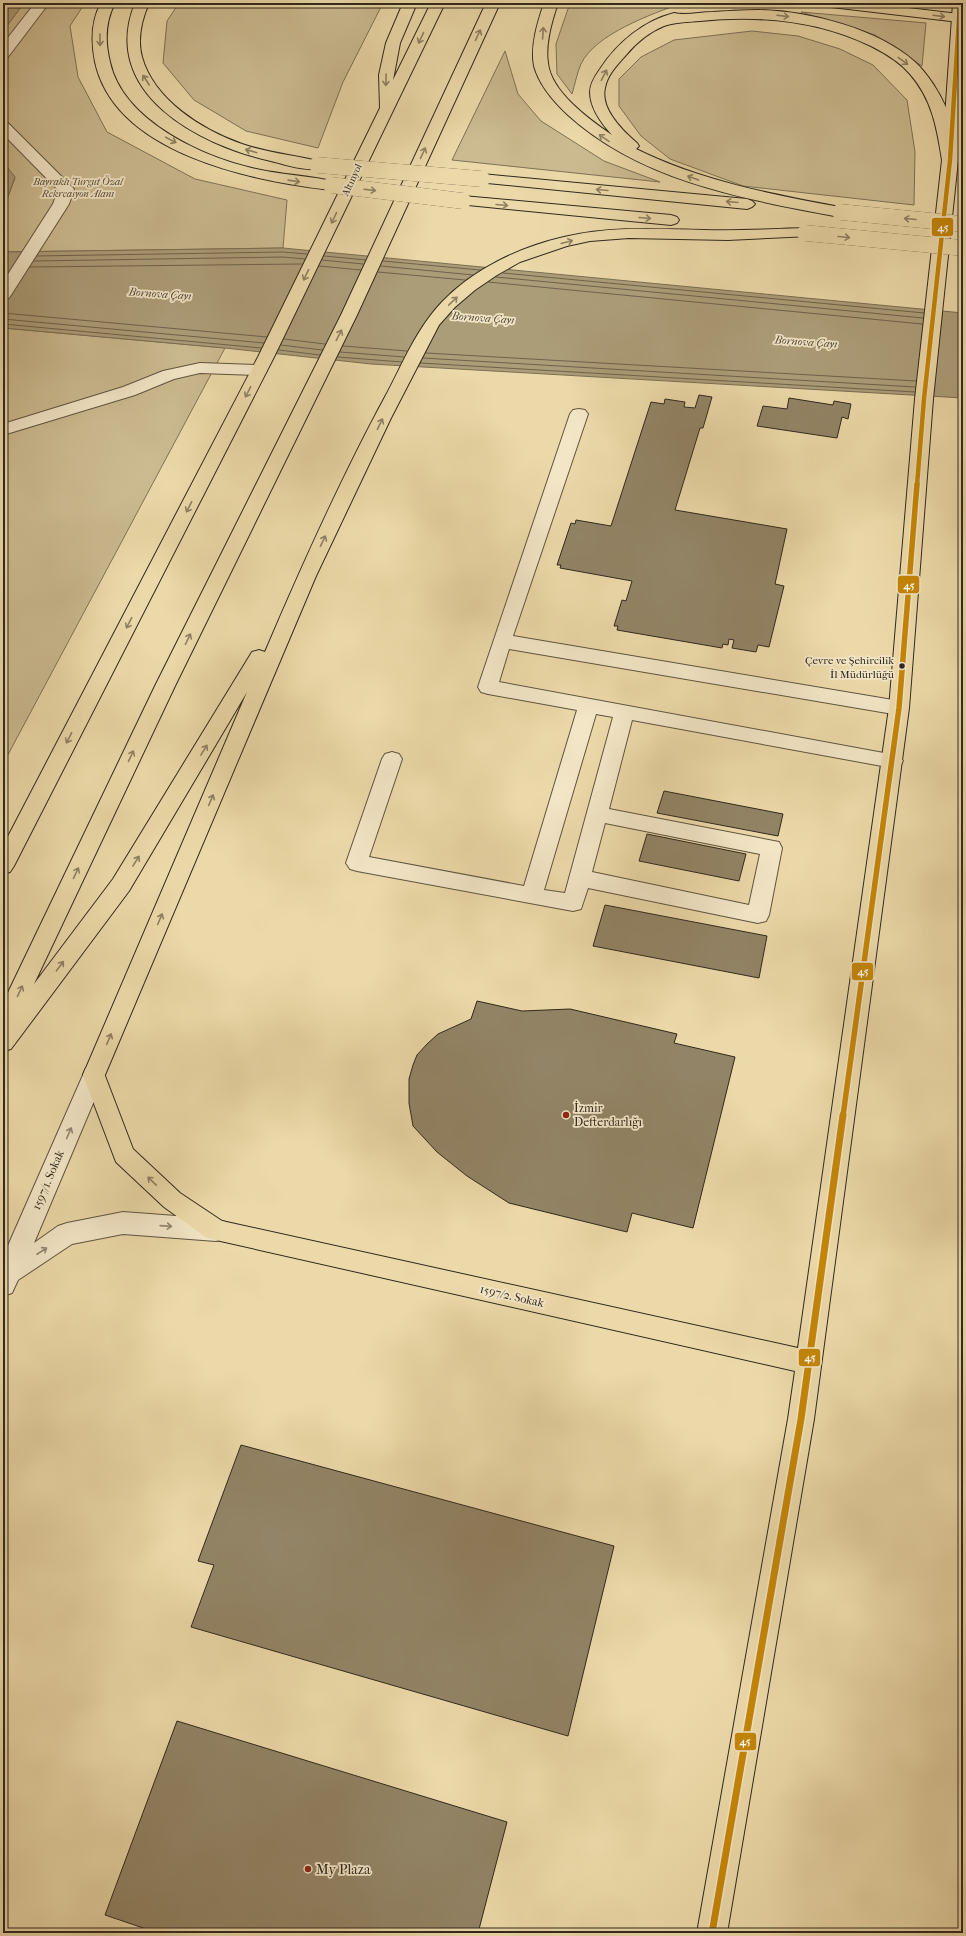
<svg xmlns="http://www.w3.org/2000/svg" width="966" height="1936" viewBox="0 0 966 1936" font-family="'IM FELL French Canon',serif">
  <style>
    .green { fill: #ccbb91; stroke: #7e7257 }
    .water { fill: #ac9d79; stroke: #7a6e54 }
    .lines { fill: none; stroke-linecap: round; stroke-linejoin: round }
    .shore { stroke: #6e624b; stroke-width: 1 }
    .building { fill: #928466; stroke: #30281d }
    .minor-casing { stroke: #5f5440; stroke-width: 2 }
    .major-casing { stroke: #30281d; stroke-width: 2 }
    .highway-casing { stroke: #30281d; stroke-width: 2 }
    .minor { fill: #f3e6c7; fill-rule: evenodd }
    .major { fill: #ecd9a9; fill-rule: evenodd }
    .highway { fill: #ecd9a9; fill-rule: evenodd }
    .major-bridge-casing { stroke: #30281d; stroke-width: 16; stroke-linecap: butt }
    .highway-bridge-casing { stroke: #30281d; stroke-width: 16; stroke-linecap: butt }
    .major-bridge { stroke: #ecd9a9; stroke-width: 16 }
    .highway-bridge { stroke: #ecd9a9; stroke-width: 16 }
    .bus-1-far2-casing { stroke: #f3e6c7; stroke-width: 6 }
    .bus-1-far1-casing { stroke: #f3e6c7; stroke-width: 8 }
    .bus-1-casing { stroke: #f3e6c7; stroke-width: 10 }
    .bus-1-far2 { stroke: #c58607; stroke-width: 4.5 }
    .bus-1-far1 { stroke: #c58607; stroke-width: 5.5 }
    .bus-1 { stroke: #c58607; stroke-width: 7 }
    .oneway { stroke: #8e8063 }
    .oneway2 { stroke: #928772 }
    .bus-dot { fill: #30281d; stroke: #f3e6c7; stroke-width: 1.5 }
    .poi-dot { fill: #8f2418; stroke: #f3e6c7; stroke-width: 1.5 }
    .labels { text-anchor: middle; dominant-baseline: central; stroke-width: 3.5; stroke-linejoin: round; paint-order: stroke }
    .far-street-label { font-size: 10px; fill: #30281d; stroke: #f3e6c7 }
    .far-park-label { font-size: 10px; font-style: italic; fill: #574d3a; stroke: #f3e6c7 }
    .far-water-label { font-size: 11px; font-style: italic; fill: #554b39; stroke: #f3e6c7 }
    .bus-label { font-size: 11px; fill: #30281d; stroke: #f3e6c7; text-anchor: end }
    .poi-label { font-size: 12px; fill: #30281d; stroke: #f3e6c7; text-anchor: start }
    .street-label { font-size: 12px; fill: #30281d; stroke: #f3e6c7 }
    .near-poi-label { font-size: 14px; fill: #30281d; stroke: #f3e6c7; text-anchor: start }
    .line-badge { stroke: #f3e6c7; stroke-width: 1.5 }
    .badge-label { font-size: 11px; text-anchor: middle; font-weight: bold; fill: #fff }
  </style>
  <rect width="100%" height="100%" fill="#ecd9a9"/>
  <filter id="stains"><feTurbulence type="fractalNoise" baseFrequency=".005" numOctaves="4"/><feColorMatrix values="0 0 0 0 .2 0 0 0 0 .09 0 0 0 0 .02 0 0 0 .5 -.17"/></filter>
  <radialGradient id="worn" r=".72"><stop offset=".6" stop-color="#630" stop-opacity="0"/><stop offset="1" stop-color="#630" stop-opacity=".3"/></radialGradient>
  <g class="green">
    <path d="M24,3h61l-15,23 8,51 29,55 88,47 92,21 -4,48 -280,4v-42l12,-32 -12,-16v-131z"/>
    <path d="M179,3h204l-40,79 -25,66 -72,-17 -52,-31 -31,-37 4,-42z"/>
    <path d="M570,3h112c-30,11 -87,31 -101,61 -4,9 -6,20 -9,30l-15,-20 -1,-30z"/>
    <path d="M801,12l125,11 -4,43 -47,-31z"/>
    <path d="M752,31l46,5 42,13 33,16 34,35 8,52 -1,53 -171,-19 -73,-27 -29,-23 -22,-30v-27l22,-22 33,-17z"/>
    <path d="M505,51l13,43 23,27 63,40 56,21 -208,-22z"/>
    <path d="M3,328l222,20 -222,416z"/>
  </g>
  <g class="water">
    <path d="M3,3h21l-21,28z"/>
    <path d="M3,162l12,15 -12,33z"/>
    <path d="M283,248l680,65v85l-592,-34 -146,-16 -222,-20v-76z"/>
  </g>
  <g class="lines">
    <g class="shore">
      <path d="M37,256l246,-4 24,2"/>
      <path d="M324,256l42,4"/>
      <path d="M322,260l41,4"/>
      <path d="M34,261l249,-4 22,2"/>
      <path d="M383,261l97,9"/>
      <path d="M319,266l42,4"/>
      <path d="M381,266l92,9"/>
      <path d="M30,267l272,-3"/>
      <path d="M378,272l87,8"/>
      <path d="M503,273l421,40"/>
      <path d="M496,277l427,41"/>
      <path d="M488,282l434,42"/>
      <path d="M3,313l264,24"/>
      <path d="M3,319l261,24"/>
      <path d="M3,324l258,24"/>
      <path d="M284,339l41,5"/>
      <path d="M281,345l41,5"/>
      <path d="M343,346l64,5"/>
      <path d="M279,350l41,5"/>
      <path d="M340,352l64,5"/>
      <path d="M426,353l490,28"/>
      <path d="M338,357l64,5"/>
      <path d="M423,358l492,29"/>
      <path d="M420,363l495,29"/>
    </g>
  </g>
  <g class="building">
    <path d="M699,395l13,2 -9,31h-3l-25,82 112,19 -12,55 9,2 -15,61 -11,-2 -2,7 -24,-4 2,-8 -5,-1 -1,6 -5,-1 -1,4 -105,-18 1,-4h-4l8,-26 4,1 6,-20 -72,-13 1,-3h-4l14,-42 4,1 1,-4 35,6 40,-124 13,2 1,-5 20,3 -1,5 11,1z"/>
    <path d="M789,398l44,7 1,-4 17,3 -3,15 -6,-2 -5,21 -80,-12 6,-20 24,3z"/>
    <path d="M664,791l119,23 -5,22 -121,-23z"/>
    <path d="M647,834l99,20 -7,27 -100,-20z"/>
    <path d="M605,905l162,31 -8,42 -166,-32z"/>
    <path d="M477,1001l45,10 48,-2 107,25 -3,9 61,14 -42,171 -61,-15 -5,19 -118,-29 -42,-27 -30,-24 -24,-26 -4,-23v-24l4,-14 4,-10 10,-11 11,-10 33,-15z"/>
    <path d="M241,1445l373,101 -46,190 -377,-109 23,-62 -16,-4z"/>
    <path d="M177,1721l330,101 -29,111h-320l-53,-18z"/>
  </g>
  <g class="lines">
    <defs>
      <g id="minor">
        <path d="M35,3h14l-41,54 -5,1v-14z"/>
        <path d="M3,122l5,1 66,66 -5,15 -58,91 -2,3 -6,2v-18l50,-78 5,-14 -55,-56z"/>
        <path d="M200,363l59,2 6,1 2,4 -2,4 -6,1 -59,-2 -26,6 -39,16 -132,40v-11l120,-37 40,-16z"/>
        <path d="M579,409l6,1 3,4 -75,222 386,65 7,2 3,5 -3,5 -7,2 -390,-66 -10,33 401,74 3,5 -3,5 -7,2 -261,-48 -23,89 170,33 3,6 -13,67 -3,6 -8,2 -170,-35 -7,21 -8,2 -216,-40 -7,-2 -4,-6 36,-104 3,-5 7,-2 7,2 3,5 -33,98 155,29 53,-176 -89,-16 -7,-2 -3,-5 92,-273 3,-4zM596,714l17,3 -48,176 -21,-3zM605,823l155,31 -11,51 -157,-33z"/>
        <path d="M94,1065l8,3 3,7 -71,168 24,-17 9,-3 56,-11 93,7 9,3 3,8 -3,8 -9,3 -93,-7 -51,10 -54,36 -6,13 -9,3v-39l80,-182 3,-7z"/>
      </g>
      <path id="major" d="M953,3h10v65l-5,92 -25,239 -24,309 -95,711 -87,514h-30l91,-514 7,-48 -588,-133 -43,-31 -48,-45 -33,-87 3,-7 8,-3 8,3 31,81 47,44 42,28 576,127 91,-640 26,-309 27,-239z"/>
      <g id="highway">
        <path d="M101,3h14c-10,19 -10,39 -5,59 13,60 96,97 151,108 25,5 51,6 75,12l3,3 -3,3 -5,2c-78,-9 -216,-36 -236,-128 -4,-20 -4,-41 6,-59z"/>
        <path d="M135,3h14c-7,16 -12,36 -7,54 12,43 60,73 100,87 26,9 54,11 80,18l3,3 -3,3c-15,4 -36,-3 -51,-7 -72,-16 -172,-68 -136,-158z"/>
        <path d="M403,3h14l-17,40 -7,37 38,-77h14l-171,354 -260,509 -4,6 -7,2v-28l255,-489 122,-249 -1,-33 7,-32z"/>
        <path d="M486,3h14l-143,312 -182,371 -141,298 79,-105 139,-227 7,-2 6,2c37,-87 76,-174 121,-257 17,-32 31,-67 56,-93 31,-33 78,-55 122,-65 47,-11 93,-8 140,-7 34,1 67,-1 101,-2l6,2 2,3 -2,3 -83,4 -99,-2 -39,3 -23,5 -47,16 -23,13 -22,15 -20,17 -16,18 -48,93 -75,158 -214,506 -8,3 -8,-3 -3,-7 164,-383 -118,199 -118,158 -8,2v-48l152,-317 186,-371z"/>
        <path d="M544,3h14c-6,18 -13,41 -10,60 3,29 42,57 64,72 -11,-12 -22,-27 -22,-43 0,-8 5,-16 10,-23 17,-26 43,-48 74,-56 12,3 26,-1 39,-1 15,-1 30,-2 45,-2 50,1 119,18 157,52 13,12 25,31 32,48 6,15 7,33 11,50l-3,3h-10l-3,-3c-5,-32 -10,-61 -32,-86 -10,-12 -25,-21 -39,-28 -54,-26 -112,-31 -171,-25 -11,1 -25,1 -36,5 -15,6 -28,17 -38,29 -8,9 -19,20 -21,33 -5,21 18,43 32,55l2,3 -3,3c65,32 134,45 204,58l5,2 3,3 -3,3 -5,2c-95,-18 -198,-35 -272,-102 -14,-13 -29,-30 -34,-49 -4,-20 4,-45 10,-63z"/>
        <path d="M824,3h42l93,11 4,1v6l-4,1 -128,-15 -5,-1z"/>
        <path d="M482,174l265,25 5,2 3,3 -3,3 -5,2 -270,-27 -3,-3 3,-3z"/>
        <path d="M463,196l208,19 6,2 2,3 -2,3 -6,2 -213,-21 -3,-3 3,-3z"/>
      </g>
    </defs>
    <use href="#minor" class="minor-casing"/>
    <use href="#major" class="major-casing"/>
    <use href="#highway" class="highway-casing"/>
    <use href="#minor" class="minor"/>
    <use href="#major" class="major"/>
    <use href="#highway" class="highway"/>
    <defs>
      <g id="major-bridge">
        <path d="M840,212l123,12"/>
        <path d="M805,233l158,15"/>
      </g>
      <g id="highway-bridge">
        <path d="M317,165l165,14"/>
        <path d="M331,185l132,16"/>
      </g>
    </defs>
    <use href="#major-bridge" class="major-bridge-casing"/>
    <use href="#highway-bridge" class="highway-bridge-casing"/>
    <use href="#major-bridge" class="major-bridge"/>
    <use href="#highway-bridge" class="highway-bridge"/>
    <defs>
      <path id="bus-1-far2" d="M917,485l7,-86 26,-239 10,-157"/>
      <path id="bus-1-far1" d="M843,1116l56,-408 18,-224"/>
      <path id="bus-1" d="M712,1933l89,-514 42,-304"/>
    </defs>
    <use href="#bus-1-far2" class="bus-1-far2-casing"/>
    <use href="#bus-1-far1" class="bus-1-far1-casing"/>
    <use href="#bus-1" class="bus-1-casing"/>
    <use href="#bus-1-far2" class="bus-1-far2"/>
    <use href="#bus-1-far1" class="bus-1-far1"/>
    <use href="#bus-1" class="bus-1"/>
  </g>
  <defs><path id="oneway-shaft" d="M-6 0H5M1.5-3L5.5 0L1.5 3" fill="none" stroke-width="1.6" stroke-linecap="round" stroke-linejoin="round"/></defs>
  <g class="oneway">
    <use href="#oneway-shaft" transform="translate(783 16) rotate(7)"/>
    <use href="#oneway-shaft" transform="translate(939 16) rotate(7)"/>
    <use href="#oneway-shaft" transform="translate(543 33) rotate(-86)"/>
    <use href="#oneway-shaft" transform="translate(478 35) rotate(-65)"/>
    <use href="#oneway-shaft" transform="translate(421 38) rotate(115)"/>
    <use href="#oneway-shaft" transform="translate(100 40) rotate(89)"/>
    <use href="#oneway-shaft" transform="translate(903 61) rotate(36)"/>
    <use href="#oneway-shaft" transform="translate(604 75) rotate(-63)"/>
    <use href="#oneway-shaft" transform="translate(146 80) rotate(-123)"/>
    <use href="#oneway-shaft" transform="translate(386 80) rotate(91)"/>
    <use href="#oneway-shaft" transform="translate(604 138) rotate(-145)"/>
    <use href="#oneway-shaft" transform="translate(171 140) rotate(28)"/>
    <use href="#oneway-shaft" transform="translate(251 151) rotate(-164)"/>
    <use href="#oneway-shaft" transform="translate(423 153) rotate(-65)"/>
    <use href="#oneway-shaft" transform="translate(693 178) rotate(-160)"/>
    <use href="#oneway-shaft" transform="translate(294 181) rotate(8)"/>
    <use href="#oneway-shaft" transform="translate(370 190) rotate(7)"/>
    <use href="#oneway-shaft" transform="translate(602 190) rotate(-175)"/>
    <use href="#oneway-shaft" transform="translate(732 202) rotate(-175)"/>
    <use href="#oneway-shaft" transform="translate(502 205) rotate(5)"/>
    <use href="#oneway-shaft" transform="translate(334 218) rotate(115)"/>
    <use href="#oneway-shaft" transform="translate(645 218) rotate(5)"/>
    <use href="#oneway-shaft" transform="translate(910 219) rotate(-175)"/>
    <use href="#oneway-shaft" transform="translate(844 237) rotate(5)"/>
    <use href="#oneway-shaft" transform="translate(567 242) rotate(-15)"/>
    <use href="#oneway-shaft" transform="translate(306 275) rotate(116)"/>
    <use href="#oneway-shaft" transform="translate(453 301) rotate(-44)"/>
    <use href="#oneway-shaft" transform="translate(339 335) rotate(-63)"/>
    <use href="#oneway-shaft" transform="translate(248 392) rotate(117)"/>
    <use href="#oneway-shaft" transform="translate(380 424) rotate(-64)"/>
    <use href="#oneway-shaft" transform="translate(189 507) rotate(117)"/>
    <use href="#oneway-shaft" transform="translate(323 541) rotate(-64)"/>
    <use href="#oneway-shaft" transform="translate(129 623) rotate(117)"/>
    <use href="#oneway-shaft" transform="translate(188 639) rotate(-64)"/>
    <use href="#oneway-shaft" transform="translate(69 738) rotate(117)"/>
    <use href="#oneway-shaft" transform="translate(204 750) rotate(-58)"/>
    <use href="#oneway-shaft" transform="translate(131 756) rotate(-65)"/>
    <use href="#oneway-shaft" transform="translate(211 800) rotate(-67)"/>
    <use href="#oneway-shaft" transform="translate(136 861) rotate(-58)"/>
    <use href="#oneway-shaft" transform="translate(76 873) rotate(-65)"/>
    <use href="#oneway-shaft" transform="translate(160 919) rotate(-67)"/>
    <use href="#oneway-shaft" transform="translate(60 966) rotate(-53)"/>
    <use href="#oneway-shaft" transform="translate(20 991) rotate(-65)"/>
    <use href="#oneway-shaft" transform="translate(109 1039) rotate(-67)"/>
    <use href="#oneway-shaft" transform="translate(152 1181) rotate(-136)"/>
  </g>
  <g class="oneway2">
    <use href="#oneway-shaft" transform="translate(69 1133) rotate(-67)"/>
    <use href="#oneway-shaft" transform="translate(166 1226) rotate(4)"/>
    <use href="#oneway-shaft" transform="translate(42 1251) rotate(-33)"/>
  </g>
  <circle class="bus-dot" cx="902" cy="666" r="3.5"/>
  <g class="poi-dot">
    <circle cx="566" cy="1115" r="4"/>
    <circle cx="308" cy="1869" r="4"/>
  </g>
  <g class="labels">
    <g class="far-street-label">
      <text transform="translate(352 180) rotate(-65)">Altınyol</text>
    </g>
    <g class="far-park-label">
      <text x="78" y="182">Bayraklı Turgut Özal<tspan x="78" dy="12">Rekreasyon Alanı</tspan></text>
    </g>
    <g class="far-water-label">
      <text transform="translate(160 294) rotate(4)">Bornova Çayı</text>
      <text transform="translate(483 318) rotate(4)">Bornova Çayı</text>
      <text transform="translate(806 342) rotate(4)">Bornova Çayı</text>
    </g>
    <g class="bus-label">
      <text x="894" y="660">Çevre ve Şehircilik<tspan x="894" dy="14">İl Müdürlüğü</tspan></text>
    </g>
    <g class="poi-label">
      <text x="574" y="1108">İzmir<tspan x="574" dy="14">Defterdarlığı</tspan></text>
    </g>
    <g class="street-label">
      <text transform="translate(48 1180) rotate(-67)">1597/1. Sokak</text>
      <text transform="translate(512 1296) rotate(13)">1597/2. Sokak</text>
    </g>
    <g class="near-poi-label">
      <text x="316" y="1869">My Plaza</text>
    </g>
  </g>
  <g class="line-badge">
    <rect x="931" y="217" width="23" height="20" rx="4" fill="#c58607"/>
    <rect x="897" y="575" width="23" height="19" rx="4" fill="#c58607"/>
    <rect x="851" y="962" width="23" height="19" rx="4" fill="#c58607"/>
    <rect x="798" y="1348" width="23" height="19" rx="4" fill="#c58607"/>
    <rect x="734" y="1732" width="23" height="19" rx="4" fill="#c58607"/>
  </g>
  <g class="badge-label">
    <text x="943" y="231">45</text>
    <text x="909" y="589">45</text>
    <text x="863" y="975">45</text>
    <text x="810" y="1361">45</text>
    <text x="745" y="1745">45</text>
  </g>
  <rect width="966" height="1936" fill="none" stroke="#ecd9a9" stroke-width="16"/>
  <rect x="4" y="4" width="958" height="1928" fill="none" stroke="#30281d" stroke-width="2"/>
  <rect x="8" y="8" width="950" height="1920" fill="none" stroke="#30281d"/>
  <rect width="100%" height="100%" filter="url(#stains)"/>
  <rect width="100%" height="100%" fill="url(#worn)"/>
</svg>
